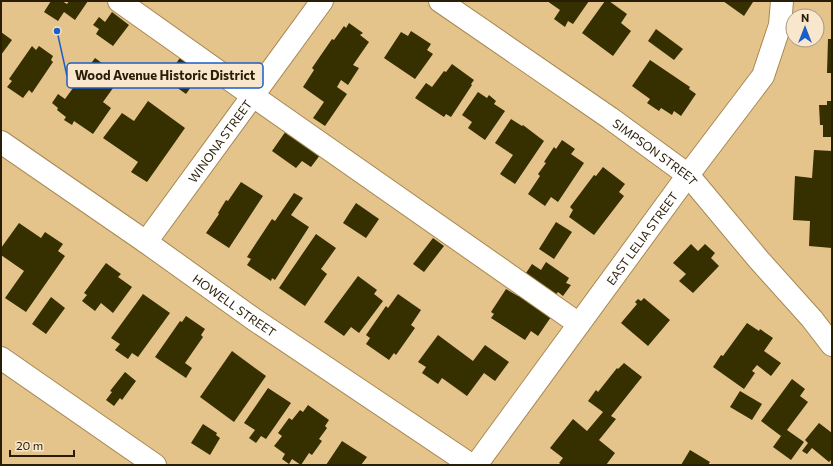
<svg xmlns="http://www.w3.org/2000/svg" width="833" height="466" viewBox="0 0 833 466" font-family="Commissioner,sans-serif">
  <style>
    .building { fill: #362f00 }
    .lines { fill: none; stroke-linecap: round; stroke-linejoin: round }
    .minor-casing { stroke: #a78852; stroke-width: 24 }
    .minor { stroke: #fff; stroke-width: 22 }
    .labels { text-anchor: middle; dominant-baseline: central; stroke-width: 4; stroke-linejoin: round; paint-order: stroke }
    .street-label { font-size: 12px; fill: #2a1d07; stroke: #f8e7cc }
    .leader { fill: none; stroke: #1b5dc9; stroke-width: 1.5 }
    .callout-dot { fill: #1b5dc9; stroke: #f8e7cc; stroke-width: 1.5 }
    .callout { fill: #f8e7cc; stroke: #1b5dc9; stroke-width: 1.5 }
    .callout-label { font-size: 13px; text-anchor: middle; font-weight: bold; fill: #2a1d07 }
  </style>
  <rect width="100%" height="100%" fill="#e5c48c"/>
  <g class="building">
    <path d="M51,1h11l5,3 2,-3h19l-13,19 -11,-8 -6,9 -14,-9z"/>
    <path d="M547,1h42l-16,23 -5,-3 -3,6 -11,-8 6,-9z"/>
    <path d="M605,1h4l18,13 -6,9 10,8 -18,25 -31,-23z"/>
    <path d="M723,1h29l1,1 -9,14z"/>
    <path d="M112,12l17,13 -16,21 -17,-12 3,-5 -6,-4 6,-8 6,5z"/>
    <path d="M349,23l14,10 -3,2 9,7 -16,23 6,3 -11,17 -7,-5 -4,7 10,7 -22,32 -12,-8 11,-16 -21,-15 11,-17 -2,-2 20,-29 2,1 10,-14 2,2z"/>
    <path d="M656,29l27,20 -9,11 -26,-19z"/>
    <path d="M411,31l20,13 -4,6 6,4 -18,25 -31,-21 17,-26 7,4z"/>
    <path d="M1,32l11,8 -11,15z"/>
    <path d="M828,39h4v34h-5z"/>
    <path d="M32,46l4,4 3,-4 14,10 -2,4 2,2 -21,31 -3,-3 -6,8 -16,-11 5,-6 -3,-2z"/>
    <path d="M182,55l21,15 -17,24 -21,-15z"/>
    <path d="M95,58l26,19 -18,25 8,6 -18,26 -19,-13 -2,4 -8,-5 2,-3 -9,-7 1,-2 -6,-5 6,-9 7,5z"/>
    <path d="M650,60l40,27 -1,2 7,5 -15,22 -7,-5 -2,4 -11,-7 -2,3 -12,-8 3,-4 -18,-13z"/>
    <path d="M452,64l22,16 -3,4 1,1 -21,32 -5,-3 -2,3 -29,-19 11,-15 6,4 12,-16 2,1z"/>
    <path d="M478,92l9,6 2,-3 7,6 -2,3 11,7 -20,29 -17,-12 4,-6 -10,-7z"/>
    <path d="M148,101l37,27 -38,54 -16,-10 7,-10 -35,-24 19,-25 12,8z"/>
    <path d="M827,101h5v36h-9v-12h-3l-1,-20h8z"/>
    <path d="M511,119l11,7 1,-1 21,16 -29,43 -15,-10 13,-19 -18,-12z"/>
    <path d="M288,128l32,27 -9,12 -9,-6 -6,7 -24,-17z"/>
    <path d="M562,140l13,9 -4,5 13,9 -26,39 -7,-5 -6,9 -17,-12 12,-18 -2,-2 8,-11 -2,-1 10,-15 2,2z"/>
    <path d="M814,150l18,1v97l-23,-2 1,-25 -17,-1 2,-44 17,2z"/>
    <path d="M603,167l22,17 -6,8 5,4 -30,39 -25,-18 4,-7 -3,-3 24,-32 2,1z"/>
    <path d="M241,182l22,14 -34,52 -23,-15 13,-19 -1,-1 8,-13 2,1z"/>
    <path d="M294,193l9,5 -12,17 18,12 -34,53 -3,-2 -1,3 -24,-16 4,-6 -4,-2 25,-38 3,2z"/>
    <path d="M356,203l23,16 -13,19 -23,-15z"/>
    <path d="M556,222l16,10 -18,27 -15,-10z"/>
    <path d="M19,223l22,15 4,-6 18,12 -5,7 7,5 -39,56 -21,-14 19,-27 -23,-16v-7z"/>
    <path d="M316,234l20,14 -15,21 6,5 -22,32 -26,-18z"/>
    <path d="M433,238l11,8 -20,26 -11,-8z"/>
    <path d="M691,244l7,7 7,-7 10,9 -4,5 8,8 -26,27 -14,-12 7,-7 -13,-11z"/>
    <path d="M546,262l23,16 -3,5 5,2 -8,11 -5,-4 -4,5 -30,-21 8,-12 9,6z"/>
    <path d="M106,263l15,11 -3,3 14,10 -19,26 -12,-10 -6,8 -13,-10 5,-6 -3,-2z"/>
    <path d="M358,276l19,14 -3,4 9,7 -24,32 -8,-6 -7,9 -20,-14z"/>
    <path d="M506,289l12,7 2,-3 11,7 -2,3 22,14 -13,19 -7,-5 -6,9 -34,-22 3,-4 -3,-2z"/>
    <path d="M143,294l27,19 -32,44 -6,-4 -4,6 -13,-9 5,-6 -9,-6z"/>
    <path d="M398,294l23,16 -10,15 4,3 -19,27 -2,-2 -5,7 -23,-16 4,-6 -4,-3 20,-29 2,2z"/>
    <path d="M51,297l14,11 -19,26 -14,-10z"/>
    <path d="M644,298l26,22 -22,26 -27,-23 16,-19 -2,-2 3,-3 3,2z"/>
    <path d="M186,316l19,13 -4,6 2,2 -18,26 7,5 -6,10 -31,-21 25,-36 2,1z"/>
    <path d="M747,323l12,8 1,-2 13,9 -9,13 17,12 -10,13 -14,-11 -5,6 3,2 -11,16 -31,-22 8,-12 2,1z"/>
    <path d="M438,335l35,26 12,-16 24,17 -14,19 -11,-8 -17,23 -25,-18 -4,6 -16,-11 4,-6 -8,-5z"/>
    <path d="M232,351l34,25 -32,46 -34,-25z"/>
    <path d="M624,363l18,14 -31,39 5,3 -17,21 16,13 -9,12h-44l-3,-2 4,-5 -13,-10 23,-29 14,12 16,-19 -15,-11 8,-11 2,2 19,-24 1,1z"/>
    <path d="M125,372l11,9 -14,19 -2,-2 -6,8 -8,-6 6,-8 -2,-1z"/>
    <path d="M792,379l13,10 -5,7 8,6 -21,28 17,12 -13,18 -18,-13 8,-11 -20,-15z"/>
    <path d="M268,388l23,15 -25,36 -5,-3 -5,7 -7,-5 6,-8 -11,-7z"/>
    <path d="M740,391l22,13 -10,16 -22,-13z"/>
    <path d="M308,405l21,15 -4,6 2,2 -8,11 3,2 -10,14 -3,-2 -8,12 -9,-6 -3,5 -7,-5 3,-5 -11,-8 8,-10 -4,-3 11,-15 3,2 8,-10 3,2z"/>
    <path d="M819,423l13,10v26l-3,3 -17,-14 -5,6 -5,-3 6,-8 -3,-3z"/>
    <path d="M203,424l14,9 -1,2 4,3 -10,17 -19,-12z"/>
    <path d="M342,441l25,16 -6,8h-35z"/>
    <path d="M690,450l20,12 -2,3h-27z"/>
  </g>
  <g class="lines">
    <defs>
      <g id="minor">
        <path d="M119,1l134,95 326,228"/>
        <path id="s1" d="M440,1l170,117 78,57 71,85 53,59 20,26"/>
        <path id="s2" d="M1,142l145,100 109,78 216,145"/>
        <path id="s3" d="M146,242l176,-241"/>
        <path d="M1,358l154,107"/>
        <path id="s4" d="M476,465l212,-290 75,-99 17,-51 2,-24"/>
      </g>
    </defs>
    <use href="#minor" class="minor-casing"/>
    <use href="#minor" class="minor"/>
  </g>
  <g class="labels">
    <g class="street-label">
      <text stroke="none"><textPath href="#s3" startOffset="125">WINONA STREET</textPath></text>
      <text stroke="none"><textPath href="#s1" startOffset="263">SIMPSON STREET</textPath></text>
      <text stroke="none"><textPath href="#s4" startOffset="281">EAST LELIA STREET</textPath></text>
      <text stroke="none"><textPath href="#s2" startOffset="285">HOWELL STREET</textPath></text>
    </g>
  </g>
  <path class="leader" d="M57 31L67 76"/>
  <circle class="callout-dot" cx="57" cy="31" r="4"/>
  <rect class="callout" x="67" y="63" width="196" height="25" rx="4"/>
  <g class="callout-label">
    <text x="165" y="80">Wood Avenue Historic District</text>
  </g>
  <rect width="833" height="466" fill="none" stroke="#2a1d07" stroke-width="4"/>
  <g transform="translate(805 28)"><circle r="19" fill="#f8e7cc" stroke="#a6967d"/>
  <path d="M0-3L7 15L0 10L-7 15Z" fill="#1b5dc9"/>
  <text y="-6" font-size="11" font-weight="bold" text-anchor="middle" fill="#2a1d07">N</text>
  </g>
  <path d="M10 450v6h64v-6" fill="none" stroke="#2a1d07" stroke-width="2"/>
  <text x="16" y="450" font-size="12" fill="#2a1d07" stroke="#f8e7cc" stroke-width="3" paint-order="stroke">20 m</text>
</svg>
